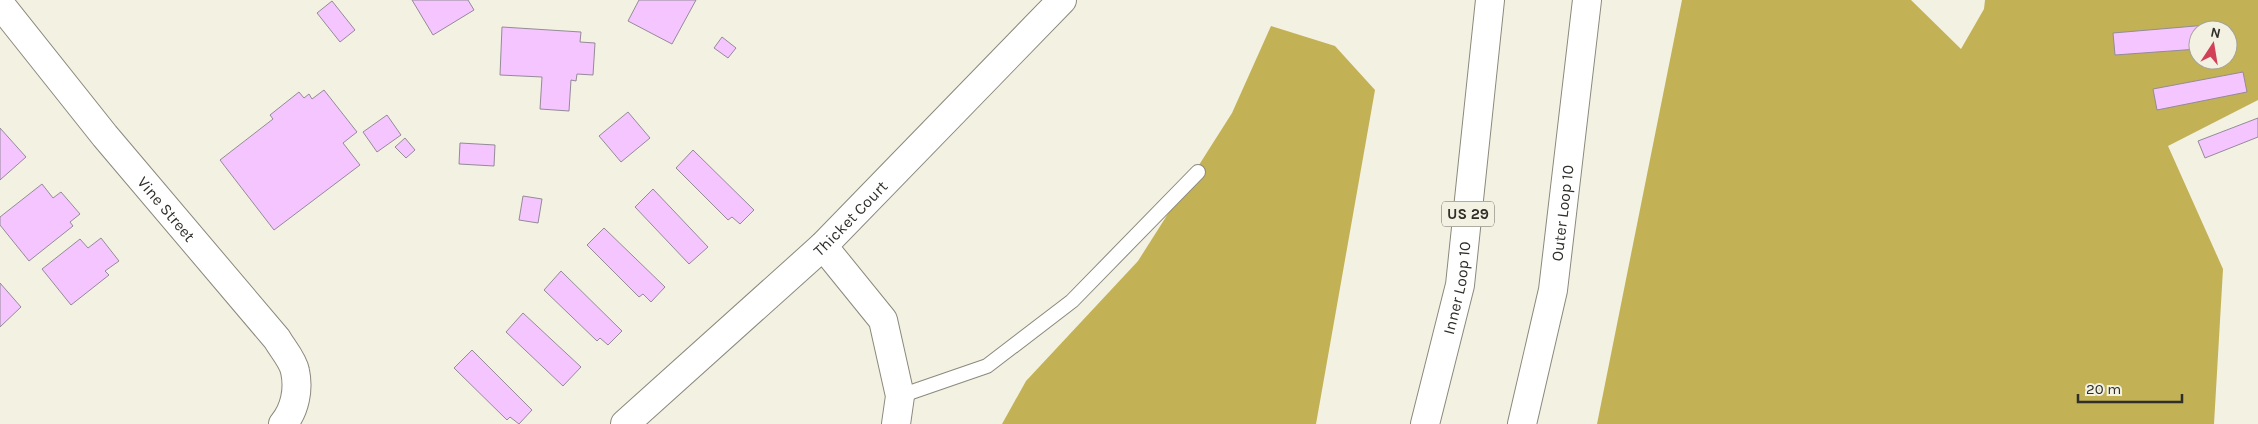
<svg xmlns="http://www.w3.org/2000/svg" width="2258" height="424" viewBox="0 0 2258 424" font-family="Karla,sans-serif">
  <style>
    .forest { fill: #c2b155; fill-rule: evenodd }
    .building { fill: #f4c5ff; stroke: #948b97 }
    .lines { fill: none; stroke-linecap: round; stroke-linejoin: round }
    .lane-casing { stroke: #8b897c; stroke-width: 16 }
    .street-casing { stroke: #8b897c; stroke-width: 30 }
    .highway-casing { stroke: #8b897c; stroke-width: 30 }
    .lane { stroke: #fff; stroke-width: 14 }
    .street { stroke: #fff; stroke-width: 28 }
    .highway { stroke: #fff; stroke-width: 28 }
    .labels { text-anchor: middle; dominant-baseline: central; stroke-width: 4; stroke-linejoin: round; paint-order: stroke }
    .shield { fill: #f3f1e2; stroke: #6a6860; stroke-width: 1 }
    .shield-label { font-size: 15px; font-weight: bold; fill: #2f2e29 }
    .street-label { font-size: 16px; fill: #2f2e29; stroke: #f3f1e2 }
  </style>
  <rect width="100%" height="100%" fill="#f3f1e2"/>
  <g class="forest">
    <path d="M1682,0h229l50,49 23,-40 1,-9h273v100l-90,46 55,123 -9,155h-617zM2198,30h30v30h-30z"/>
    <path d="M1271,26l64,20 40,44 -59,334h-314l24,-43 112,-120 94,-148z"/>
  </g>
  <g class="building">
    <path d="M412,0h56l6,10 -41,25z"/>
    <path d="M639,0h57l-24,44 -44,-23z"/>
    <path d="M332,1l23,29 -15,12 -23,-29z"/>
    <path d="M2219,24v6h-21v19l-83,6 -2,-22z"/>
    <path d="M502,27l79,5 -1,10 15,1 -2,32 -16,-1 -1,7 -5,-1 -2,31 -29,-2 2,-32 -42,-2z"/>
    <path d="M722,37l14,11 -8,10 -14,-10z"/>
    <path d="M2243,72l4,20 -90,18 -4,-21z"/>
    <path d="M324,90l33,42 -14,11 17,22 -86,65 -54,-70 53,-41 -3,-4 29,-23 5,6 5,-4 3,5z"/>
    <path d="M628,112l22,26 -29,24 -22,-26z"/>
    <path d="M387,115l14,20 -24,17 -14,-20z"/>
    <path d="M2258,118v19l-53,21 -7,-17z"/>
    <path d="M0,128l26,29 -26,23z"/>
    <path d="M405,138l10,12 -9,8 -11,-11z"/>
    <path d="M460,143l35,2 -1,21 -35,-2z"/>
    <path d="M693,150l61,60 -14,14 -8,-7 -4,3 -52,-52z"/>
    <path d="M42,184l11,14 8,-6 19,22 -10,8 3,4 -44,35 -29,-36v-8z"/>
    <path d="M653,189l55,58 -19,17 -54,-57z"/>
    <path d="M523,196l19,3 -4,24 -19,-3z"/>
    <path d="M604,228l61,59 -14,15 -8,-8 -4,3 -52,-52z"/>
    <path d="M101,238l18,23 -14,10 4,4 -38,30 -29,-36 38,-30 8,9z"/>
    <path d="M561,271l61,60 -14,14 -8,-7 -3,3 -53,-51z"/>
    <path d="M0,283l21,24 -21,20z"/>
    <path d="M523,313l58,54 -18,19 -57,-54z"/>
    <path d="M472,350l60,60 -13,14 -9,-7 -3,3 -53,-52z"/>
  </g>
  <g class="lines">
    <defs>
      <path id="lane" d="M900,396l87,-30 85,-65 126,-129"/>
      <g id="street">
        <path id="s1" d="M0,4l105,132 172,203c5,9 16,21 18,32 4,18 0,39 -12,53"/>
        <path d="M823,246l60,74 17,76 -4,28"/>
        <path id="s2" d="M625,424l198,-178 239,-246"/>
      </g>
      <g id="highway">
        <path id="s3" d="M1425,424l35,-139 30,-285"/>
        <path id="s4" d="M1522,424l31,-134 34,-290"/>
      </g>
    </defs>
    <use href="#lane" class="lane-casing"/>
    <use href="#street" class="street-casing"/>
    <use href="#highway" class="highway-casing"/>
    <use href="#lane" class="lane"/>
    <use href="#street" class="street"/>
    <use href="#highway" class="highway"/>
  </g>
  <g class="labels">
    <rect class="shield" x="1442" y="201.5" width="52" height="25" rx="4"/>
    <g class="shield-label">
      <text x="1468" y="214">US 29</text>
    </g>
    <g class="street-label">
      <text stroke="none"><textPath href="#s1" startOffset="264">Vine Street</textPath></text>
      <text stroke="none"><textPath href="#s4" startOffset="215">Outer Loop 10</textPath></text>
      <text stroke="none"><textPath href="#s2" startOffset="305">Thicket Court</textPath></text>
      <text stroke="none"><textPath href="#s3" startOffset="140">Inner Loop 10</textPath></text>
    </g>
  </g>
  <g transform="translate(2213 45) rotate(12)"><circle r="24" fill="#f3f1e2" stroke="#a5a398"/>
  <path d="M0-4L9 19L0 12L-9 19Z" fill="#d24257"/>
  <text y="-8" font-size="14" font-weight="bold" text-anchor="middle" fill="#2f2e29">N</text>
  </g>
  <path d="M2078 394v8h104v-8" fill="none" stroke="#2f2e29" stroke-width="2.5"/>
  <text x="2086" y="394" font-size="15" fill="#2f2e29" stroke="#f3f1e2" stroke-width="4" paint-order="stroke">20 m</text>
</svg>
